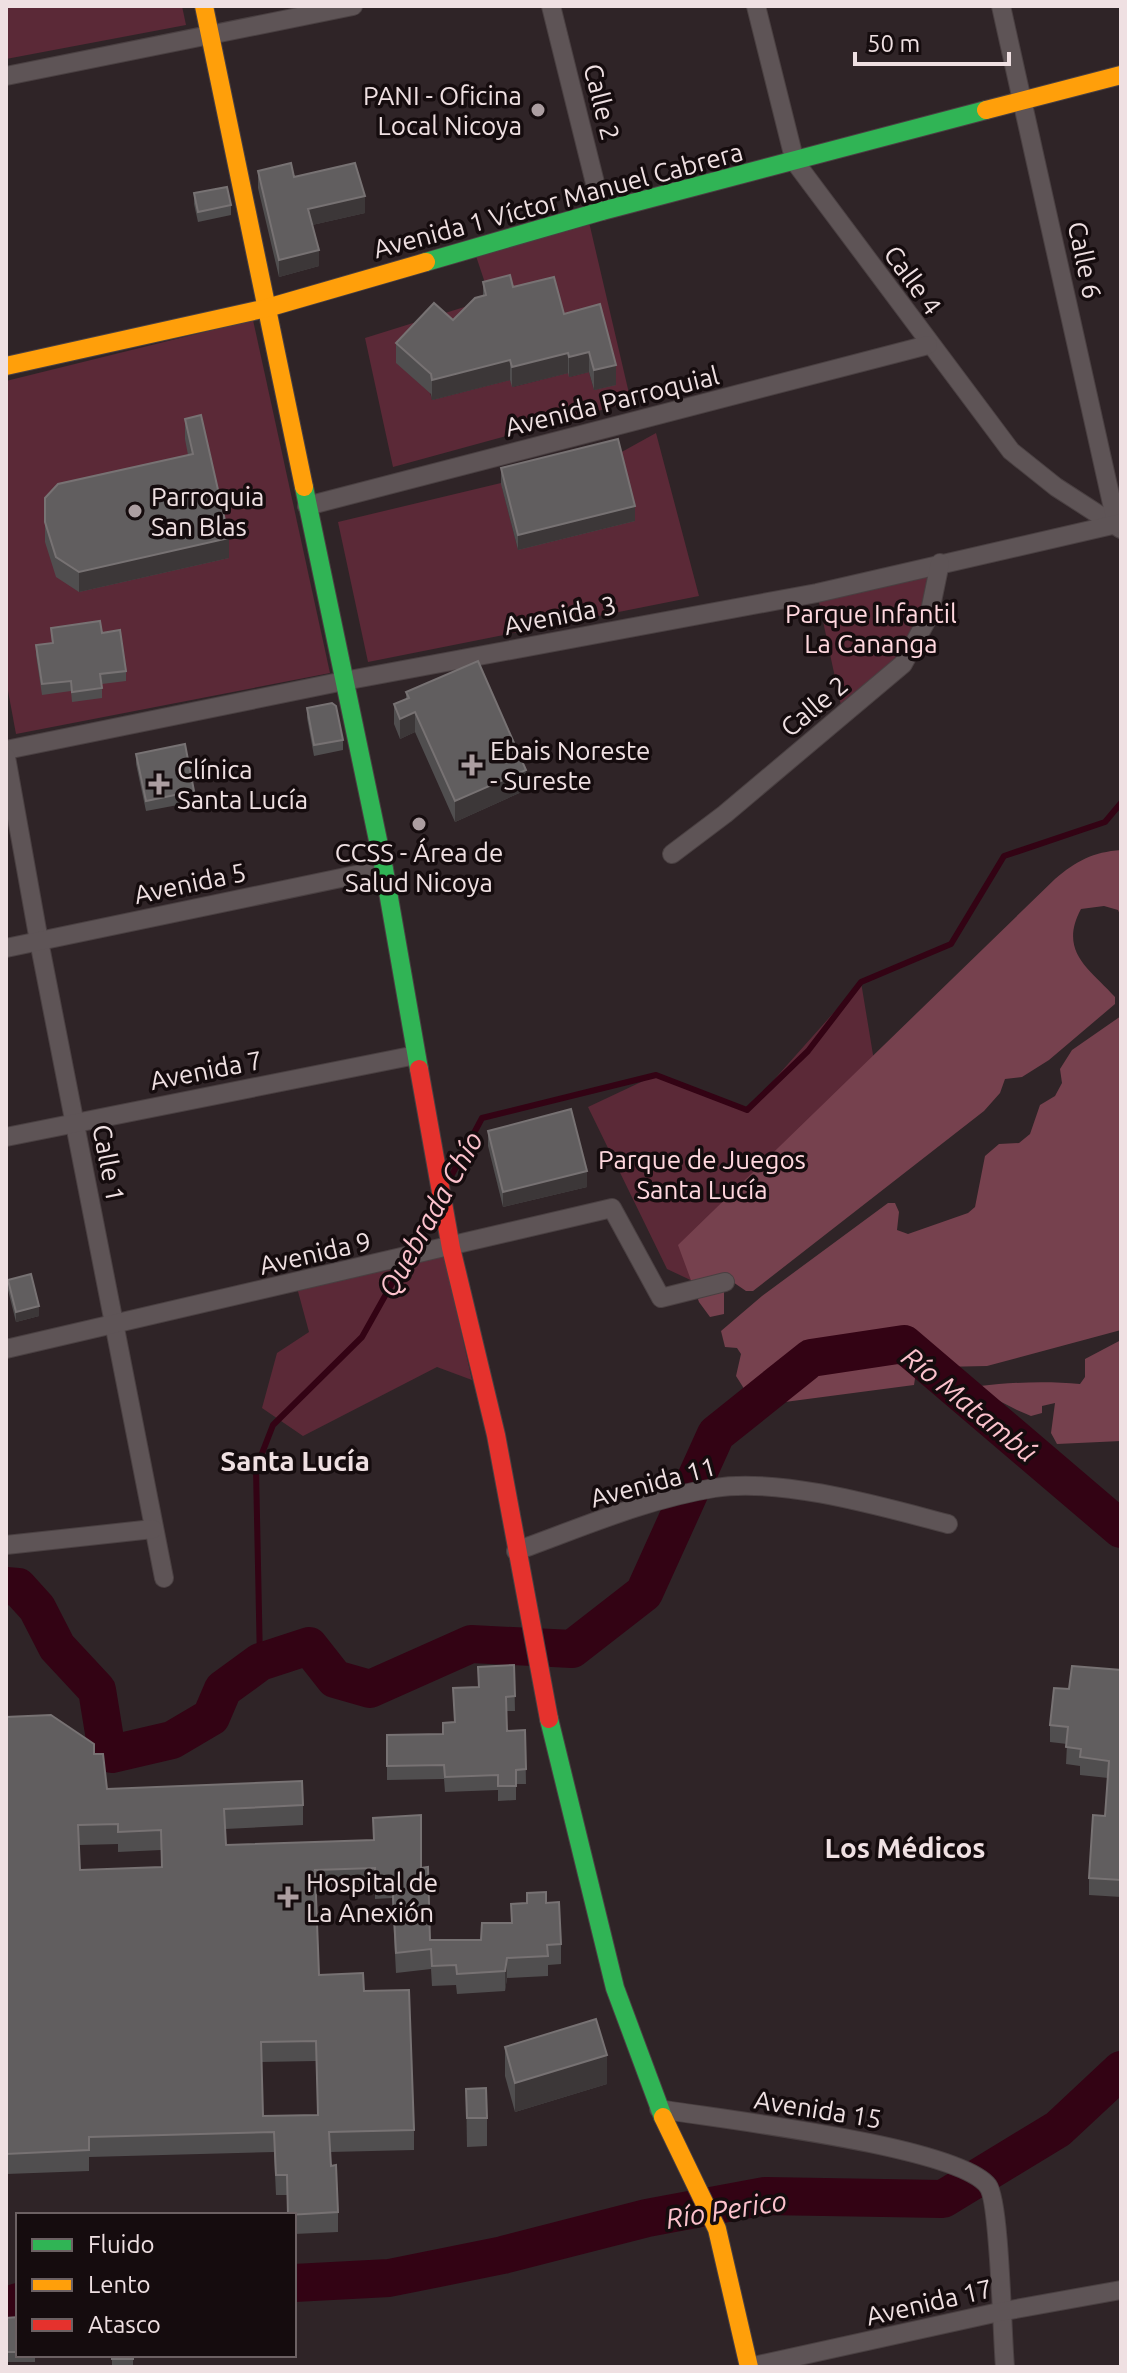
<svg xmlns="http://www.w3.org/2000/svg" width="1127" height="2373" viewBox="0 0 1127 2373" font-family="Ubuntu,sans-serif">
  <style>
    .green { fill: #5b2937; fill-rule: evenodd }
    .forest { fill: #76414e }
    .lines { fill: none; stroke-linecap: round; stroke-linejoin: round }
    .stream { stroke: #330314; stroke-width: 6 }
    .river { stroke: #330314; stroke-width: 38 }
    .street-casing { stroke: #4a4042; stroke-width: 20 }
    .fast-casing { stroke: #4a4042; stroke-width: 20 }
    .slow-casing { stroke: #4a4042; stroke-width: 20 }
    .jam-casing { stroke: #4a4042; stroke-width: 20 }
    .street { stroke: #5e5456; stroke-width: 18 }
    .fast { stroke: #30b455; stroke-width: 18 }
    .slow { stroke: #ff9f0a; stroke-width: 18 }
    .jam { stroke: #e5322d; stroke-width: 18 }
    .wall { fill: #504e4f; fill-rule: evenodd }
    .shaded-wall { fill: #3c3738 }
    .building { fill: #615e5f; stroke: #777273; stroke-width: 2; fill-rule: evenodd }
    .poi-dot { fill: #ac9ea1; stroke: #150c0e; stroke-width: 3 }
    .labels { text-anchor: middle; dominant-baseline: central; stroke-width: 7; stroke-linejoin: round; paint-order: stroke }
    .poi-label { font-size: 26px; fill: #efe0e2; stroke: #150c0e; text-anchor: start }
    .street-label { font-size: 26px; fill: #efe0e2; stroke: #150c0e }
    .park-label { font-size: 26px; fill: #ffd7de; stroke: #150c0e }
    .water-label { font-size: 28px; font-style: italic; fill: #fcc2cd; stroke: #150c0e }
    .neighbourhood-label { font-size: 28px; font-weight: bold; fill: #efe0e2; stroke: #150c0e }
  </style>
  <rect width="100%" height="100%" fill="#2f2427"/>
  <g class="green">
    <path d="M6,6h176l4,19 -180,34z"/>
    <path d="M589,222l42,180 -238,65 -28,-129 109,-34 9,-8 2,-13 -10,-30zM600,325l15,60 -21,5 -5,-18 -19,5 -2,-4 -55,14 -3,-7 -78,20 -7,-27z"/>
    <path d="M253,320l77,353 -314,61 -10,-54v-299z"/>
    <path d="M656,433l43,163 -331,66 -30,-140 163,-39 17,67 100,-96z"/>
    <path d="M940,563l-37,101 -60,51 -26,-122z"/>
    <path d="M861,982l19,115 -181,187 -32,-15 -79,-162 68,-32 91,35z"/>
    <path d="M443,1251l29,129 -35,-13 -134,69 -41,-28 15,-55 32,-21 -13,-48z"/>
  </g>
  <g class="forest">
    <path d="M1121,850v67l-3,-7 -14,-4 -23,3c-23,43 9,60 34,88v7l-66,56 -27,17 -17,2 -5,14 -16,18 -231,180h-7l-16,-11 -6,6v28l-14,3 -11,-15 -21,-57 377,-366c21,-18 38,-27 66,-29z"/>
    <path d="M1121,1016v314l-134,36 -47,1 -24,5 -2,13 -159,21 -19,-30 5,-22 -4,-6 -12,-1 -4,-16 41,-35 126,-93h7l4,9 -2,18 11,4 60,-21 7,-6 10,-51 14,-12 20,-1 11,-9 10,-29 15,-9 7,-13 -2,-14 12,-19z"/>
    <path d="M1121,1340v101l-64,3 -6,-11 4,-30 -13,3v7l-11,3 -14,-6 -37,-19v-5c32,-4 69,-5 100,-2l5,-7v-18z"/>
  </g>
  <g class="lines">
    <g class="stream">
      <path d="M448,1182l34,-64 174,-43 91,35 61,-59 53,-69 90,-38 53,-88 101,-34 16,-19"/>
      <path d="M409,1252l26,-47"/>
      <path d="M260,1662l-4,-193 17,-44 89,-88 42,-75"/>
    </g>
    <g class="river">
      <path d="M6,1586l12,1 19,21 20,39 40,43 8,49 7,15 60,-14 39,-23 12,-28 37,-27 49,-16 26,33 35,10 101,-45 101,5 72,-56 72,-159 95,-76 93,-14 217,185"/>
      <path d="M294,2283l95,-5 114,-23 144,-37 118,-22 178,3 115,-70 63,-59"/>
      <path d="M6,2306l12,-4"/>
    </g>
    <defs>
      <g id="street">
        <path d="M551,6l51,205"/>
        <path d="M756,6l39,156 216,289 45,36 65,42"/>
        <path d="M1001,6l116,520"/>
        <path d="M6,76l347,-70"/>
        <path d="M307,506l621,-161"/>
        <path d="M6,750l338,-69 473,-88 304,-70"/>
        <path d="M6,757l33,184 125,637"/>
        <path d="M672,854l53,-40 178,-150 26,-48 11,-53"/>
        <path d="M6,948l378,-79"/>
        <path d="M6,1137l410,-82"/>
        <path d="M6,1349l606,-141 49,90 64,-16"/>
        <path d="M6,1545l147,-16"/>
        <path d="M516,1551c64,-23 130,-52 198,-63 66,-11 169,19 234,36"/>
        <path d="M659,2109c60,10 299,37 329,77 12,16 14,150 17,181"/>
        <path d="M749,2367l250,-55 122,-22"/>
      </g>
      <g id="fast">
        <path d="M426,262l176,-51 384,-101"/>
        <path d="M304,487l80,382 35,200"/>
        <path d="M549,1719l66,269 48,129"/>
      </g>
      <g id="slow">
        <path d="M204,6l100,481"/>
        <path d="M986,110l135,-35"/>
        <path d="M6,366l261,-58 159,-46"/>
        <path d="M663,2117l54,112 32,138"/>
      </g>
      <path id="jam" d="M419,1069l32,179 45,187 53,284"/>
    </defs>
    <use href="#street" class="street-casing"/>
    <use href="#fast" class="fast-casing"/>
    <use href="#slow" class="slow-casing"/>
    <use href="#jam" class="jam-casing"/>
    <use href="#street" class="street"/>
    <use href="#fast" class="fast"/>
    <use href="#slow" class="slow"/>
    <use href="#jam" class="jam"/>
  </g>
  <g class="wall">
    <path d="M258,171l36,6 71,36 -53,12 7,41 -40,11 -21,-89z"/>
    <path d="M194,193l37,12v10l-33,7 -4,-18z"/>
    <path d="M483,282l30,5 51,27 52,71 -22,5 -5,-18 -20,5 -1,-4 -56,14 -2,-7 -78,20 -1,-6 -35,-31v-20l57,-23 30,-24z"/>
    <path d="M185,419l44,139 -150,34 -23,-15 -11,-35v-44l143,-43 -3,-16z"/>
    <path d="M501,468l134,53 -117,29 -17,-66z"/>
    <path d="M51,628l51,5 24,38v10l-24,3v14l-30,4 -1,-11 -29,4 -6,-40v-10l16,-2z"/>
    <path d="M406,692l120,98 -71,32 -40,-90 -15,7 -6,-15v-20l12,-5z"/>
    <path d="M307,708l36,32v10l-29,6 -7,-38z"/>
    <path d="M136,754l58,37v11l-48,9 -10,-47z"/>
    <path d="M488,1131l99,56 -84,20 -15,-61z"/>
    <path d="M8,1280l31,36 -23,6 -8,-32z"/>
    <path d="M514,1665l1,46h-8v20l18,-1 1,54h-10v16l-18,1v-11l-53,2 -1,-13 -57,1v-45l56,-1 11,-12 24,-35z"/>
    <path d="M1121,1670v227l-32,-2v-17l16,-62 3,-38 -28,-3v-9l-14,-2 1,-20 -17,-2v-17l19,-36z"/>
    <path d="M6,1717l88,37 13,35 196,16v20l-78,4 1,16 147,-5v-22l48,50 9,72h51l30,-17v-19l35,-1 15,41v20l-13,1v11l-41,2 -2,13 -48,3 -1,-9 -24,1 -1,-17 -35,4 -4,-75 -17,1v-11l-59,2 3,85 45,16 50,139v20l-84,2 1,14 7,46v20l-44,2v-19l-7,-20h-11l-2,-43 -185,5v14l-83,3zM118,1844v8l43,-2v17l-81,3 -1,-25zM316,2061l2,54 -55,1 -2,-54z"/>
    <path d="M505,2047l102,37 -92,28 -10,-36z"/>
    <path d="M466,2089l21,29v28l-20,1z"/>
    <path d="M18,2317v38h17v7h-29v-44z"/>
    <rect x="112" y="2355" width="21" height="12"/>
  </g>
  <g class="shaded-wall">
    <path d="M365,196v17l-57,13v-17z"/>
    <path d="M319,250v16l-40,11v-17z"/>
    <path d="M6,327h2v19l-2,1z"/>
    <path d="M589,352v20l-20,5v-20z"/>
    <path d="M568,353v20l-56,14v-20z"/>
    <path d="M510,360v20l-78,20v-20z"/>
    <path d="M616,365v20l-22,5v-20z"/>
    <path d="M635,506v15l-117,29v-15z"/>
    <path d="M229,538v20l-150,34v-20z"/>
    <path d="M415,712v20l-15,7v-20z"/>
    <path d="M526,770v20l-71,32v-21z"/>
    <path d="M587,1171v16l-84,20v-15z"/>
    <path d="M39,1306v10l-23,6v-10z"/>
    <path d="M507,1958v20l-2,13v-20z"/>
    <path d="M607,2055v29l-92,28v-29z"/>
  </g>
  <g class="building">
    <path d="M291,163l3,14 61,-14 10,33 -57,13 11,41 -40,10 -21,-89z"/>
    <path d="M227,187l4,18 -33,7 -4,-19z"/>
    <path d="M510,275l3,12 41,-10 10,37 36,-10 16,61 -22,5 -5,-18 -20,5 -1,-4 -56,14 -2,-7 -78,20 -1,-6 -35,-31 38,-40 19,17 22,-22 11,-3 -3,-13z"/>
    <path d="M201,415l28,123 -150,34 -23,-15 -11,-35v-24l13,-14 135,-30 -8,-35z"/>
    <path d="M618,439l17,67 -117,29 -17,-67z"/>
    <path d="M100,621l2,12 18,-3 6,41 -26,3 2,14 -30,4 -1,-11 -29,3 -6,-39 17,-2 -2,-15z"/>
    <path d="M478,661l48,109 -71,31 -40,-89 -15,7 -6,-15 15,-6 -3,-6z"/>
    <path d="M332,703l4,3 7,34 -29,5 -7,-37z"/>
    <path d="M185,744l9,47 -48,10 -10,-47z"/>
    <path d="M571,1109l16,62 -84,21 -15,-61z"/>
    <path d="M31,1274l8,32 -23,6 -8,-32z"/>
    <path d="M514,1665l1,31 -9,1 1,34 18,-1 1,39 -10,1v16h-18v-11l-53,2 -1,-12 -57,1v-31l56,-1v-11l12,-1 -2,-34 26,-1 -1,-20z"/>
    <path d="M1072,1666l49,4v210l-32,-2 4,-63 12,1 4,-55 -29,-4 1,-8 -15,-2 2,-20 -18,-2 4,-37 15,1z"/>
    <path d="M51,1715l43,29v10h9l4,35 195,-8 1,24 -79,4 2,36 148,-5 -1,-22 48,-3v53l7,-1 2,73h51l1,-17h30l-1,-19 16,-1v-10l19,-1v11l13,-1 2,42 -14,1 1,11 -41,2 -2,13 -48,3 -1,-9 -24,1 -1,-17 -35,4 -4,-75 -17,1v-11l-60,2 4,105 44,-2 1,18 45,-1 5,140 -85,2 2,34 5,-1 2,47 -50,3 -1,-40h-11l-2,-43 -185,5v13l-83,4v-437zM118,1824v8l43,-2 1,37 -82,3 -2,-45zM316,2041l2,74 -55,1 -2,-74z"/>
    <path d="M596,2019l11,36 -92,28 -10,-36z"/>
    <path d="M486,2088l1,30h-20l-1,-29z"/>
    <path d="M18,2317v35h-12v-34z"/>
    <rect x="112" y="2355" width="21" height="4"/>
  </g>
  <g class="poi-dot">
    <circle cx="538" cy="110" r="8"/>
    <circle cx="135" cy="511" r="8"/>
    <path d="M468 753h8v8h8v8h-8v8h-8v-8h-8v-8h8z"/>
    <path d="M155 772h8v8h8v8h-8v8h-8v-8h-8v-8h8z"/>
    <circle cx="419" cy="824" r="8"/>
    <path d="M284 1885h8v8h8v8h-8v8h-8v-8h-8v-8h8z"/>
  </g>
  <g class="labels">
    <g class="poi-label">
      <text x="522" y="95" text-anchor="end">PANI - Oficina<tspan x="522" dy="30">Local Nicoya</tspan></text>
      <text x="151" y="496">Parroquia<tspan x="151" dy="30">San Blas</tspan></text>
      <text x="490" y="750">Ebais Noreste<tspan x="490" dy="30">- Sureste</tspan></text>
      <text x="177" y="769">Clínica<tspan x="177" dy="30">Santa Lucía</tspan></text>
      <text x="419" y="852" text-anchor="middle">CCSS - Área de<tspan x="419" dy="30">Salud Nicoya</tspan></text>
      <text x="306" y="1882">Hospital de<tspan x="306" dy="30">La Anexión</tspan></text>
    </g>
    <g class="street-label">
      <text transform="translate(602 102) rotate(76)">Calle 2</text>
      <text transform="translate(558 200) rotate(-15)">Avenida 1 Víctor Manuel Cabrera</text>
      <text transform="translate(1085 260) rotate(78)">Calle 6</text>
      <text transform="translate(913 280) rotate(54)">Calle 4</text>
      <text transform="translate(612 401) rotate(-14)">Avenida Parroquial</text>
      <text transform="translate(560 615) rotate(-11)">Avenida 3</text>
      <text transform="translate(814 706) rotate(-40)">Calle 2</text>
      <text transform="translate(190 883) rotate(-12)">Avenida 5</text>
      <text transform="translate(206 1070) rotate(-11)">Avenida 7</text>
      <text transform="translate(109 1163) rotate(79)">Calle 1</text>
      <text transform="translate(315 1253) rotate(-13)">Avenida 9</text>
      <text transform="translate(653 1482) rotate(-15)">Avenida 11</text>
      <text transform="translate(818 2109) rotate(9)">Avenida 15</text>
      <text transform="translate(929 2302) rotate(-13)">Avenida 17</text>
    </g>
    <g class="park-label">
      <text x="871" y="613">Parque Infantil<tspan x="871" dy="30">La Cananga</tspan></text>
      <text x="702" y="1159">Parque de Juegos<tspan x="702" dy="30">Santa Lucía</tspan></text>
    </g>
    <g class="water-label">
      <text transform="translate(430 1214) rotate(-61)">Quebrada Chío</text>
      <text transform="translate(970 1404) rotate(39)">Río Matambú</text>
      <text transform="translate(726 2209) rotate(-9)">Río Perico</text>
    </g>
    <g class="neighbourhood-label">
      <text x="295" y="1460">Santa Lucía</text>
      <text x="905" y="1847">Los Médicos</text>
    </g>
  </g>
  <rect width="1127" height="2373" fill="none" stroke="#efe0e2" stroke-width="16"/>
  <rect x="16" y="2213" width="280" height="144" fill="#150c0e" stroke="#6c6163" stroke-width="2"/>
  <rect x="32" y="2239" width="40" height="12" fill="#30b455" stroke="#6c6163" stroke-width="2"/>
  <text x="88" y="2253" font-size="24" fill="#efe0e2">Fluido</text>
  <rect x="32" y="2279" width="40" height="12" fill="#ff9f0a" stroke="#6c6163" stroke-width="2"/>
  <text x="88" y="2293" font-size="24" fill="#efe0e2">Lento</text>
  <rect x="32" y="2319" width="40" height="12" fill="#e5322d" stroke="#6c6163" stroke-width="2"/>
  <text x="88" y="2333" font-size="24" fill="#efe0e2">Atasco</text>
  <path d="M855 52v12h154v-12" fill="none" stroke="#efe0e2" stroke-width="4"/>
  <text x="867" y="52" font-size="24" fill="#efe0e2" stroke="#150c0e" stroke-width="6" paint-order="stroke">50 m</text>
</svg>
